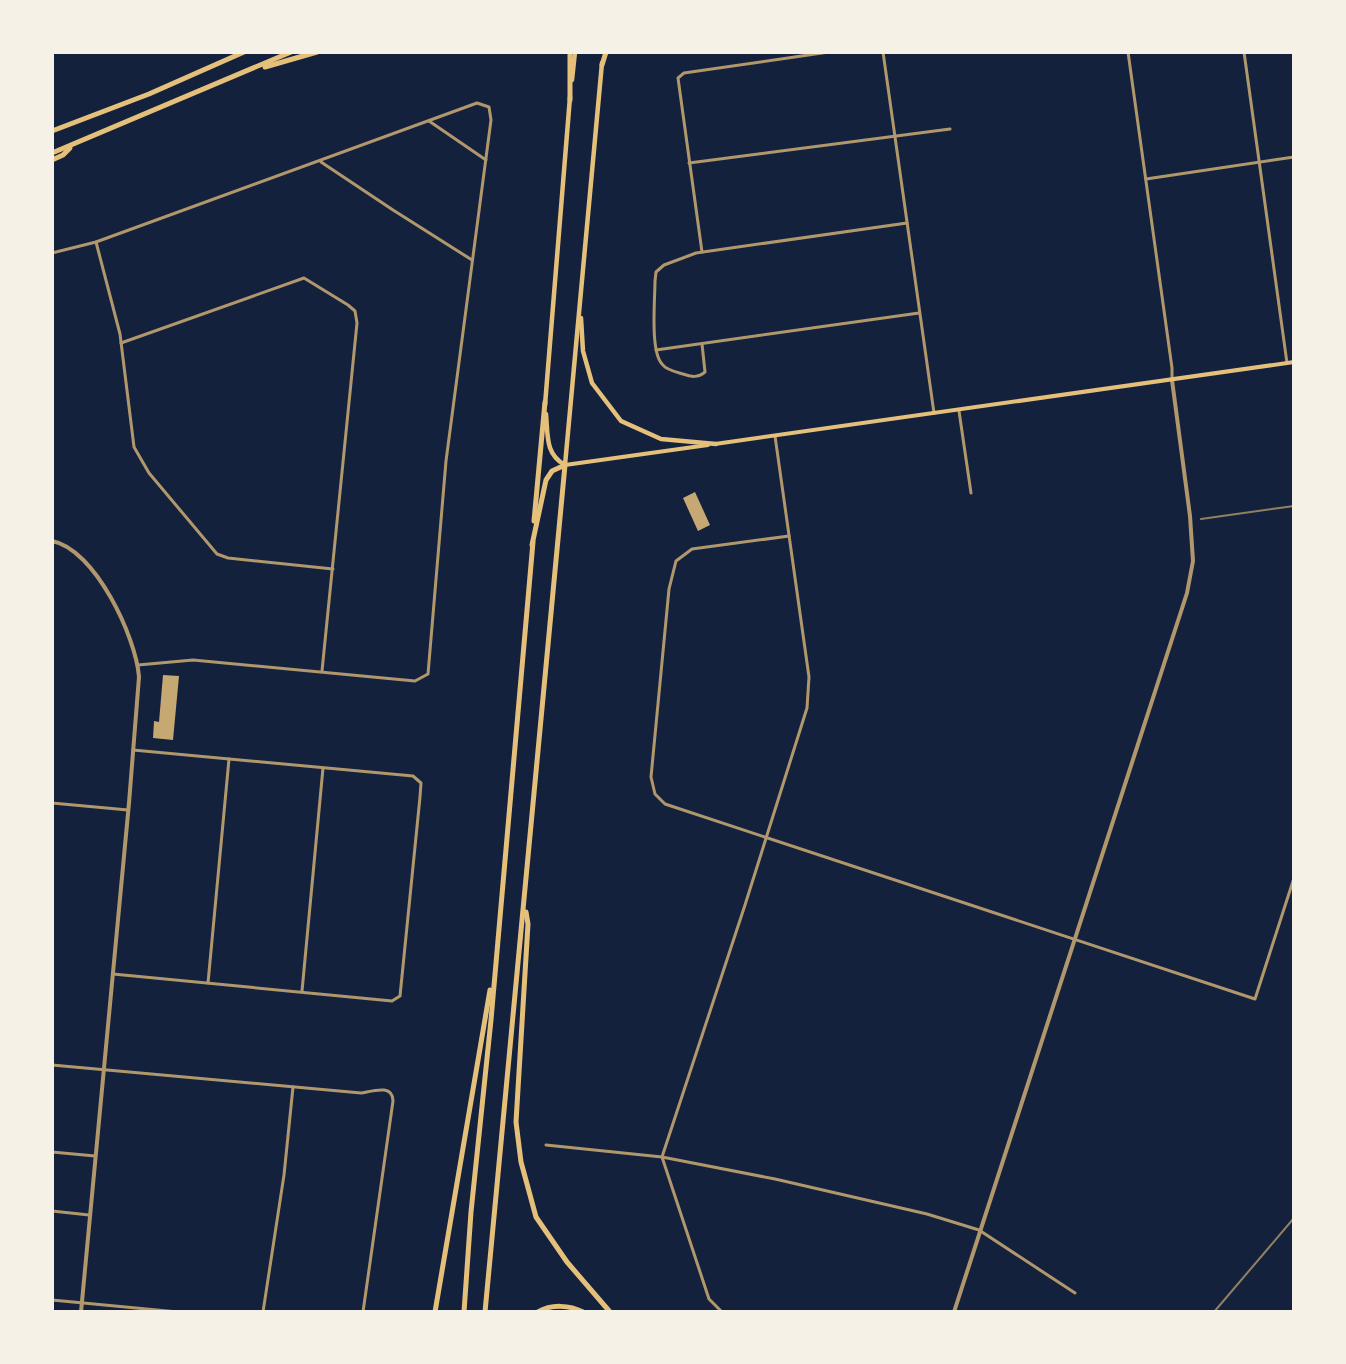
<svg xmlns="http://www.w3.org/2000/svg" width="1346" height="1364" viewBox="0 0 1346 1364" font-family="'Alegreya Sans',sans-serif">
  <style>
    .building { fill: #c6a872 }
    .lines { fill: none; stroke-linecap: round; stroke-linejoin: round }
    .minor { stroke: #b1986c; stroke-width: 3 }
    .tertiary { stroke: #b1986c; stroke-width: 4 }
    .secondary { stroke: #e5c07b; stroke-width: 4 }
    .primary { stroke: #e5c07b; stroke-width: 4.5 }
    .motorway { stroke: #e5c07b; stroke-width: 5 }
    .rail { stroke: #918062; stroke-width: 2 }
  </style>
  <rect width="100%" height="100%" fill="#14213d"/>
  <g class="building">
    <path d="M695,492l15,33 -12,6 -15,-33z"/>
    <path d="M163,675l16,1 -6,64 -20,-2 1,-17 5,1z"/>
  </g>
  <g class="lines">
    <g class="minor">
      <path d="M883,52l51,361"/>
      <path d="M1128,52l44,316v12"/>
      <path d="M1244,52l43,311"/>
      <path d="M429,121l57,39"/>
      <path d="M321,162l72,48 79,50"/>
      <path d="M689,163l261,-34"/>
      <path d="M1146,179l148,-22"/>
      <path d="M96,242l24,92 14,113 15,26 68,81 11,4 105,11"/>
      <path d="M702,252l-24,-174 6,-5 145,-21"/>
      <path d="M52,253l44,-11 381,-139 12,4 2,13 -45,341 -18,213 -13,7 -222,-21 -55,5"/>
      <path d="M121,343l183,-65 44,27 7,6 2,12 -35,348"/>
      <path d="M702,344l3,28c-7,6 -14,5 -22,2 -7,-2 -17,-4 -21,-10 -12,-13 -7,-64 -7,-83l1,-9 8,-7 32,-12 211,-30"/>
      <path d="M656,350l263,-37"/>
      <path d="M959,411l12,82"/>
      <path d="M789,536l-97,13 -16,12 -7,28 -18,188 4,17 10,10 590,195 39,-121"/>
      <path d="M52,803l76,7"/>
      <path d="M113,974l279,27 8,-5 20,-199 1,-14 -8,-7 -280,-26"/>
      <path d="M208,983l21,-224"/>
      <path d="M302,991l21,-223"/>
      <path d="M52,1065l309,28c12,-2 32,-9 32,8l-30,211"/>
      <path d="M546,1145l116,12 113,22 152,35 52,16 96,63"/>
      <path d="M52,1152l43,4"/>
      <path d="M52,1211l37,4"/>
      <path d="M52,1300l126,12"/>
      <path d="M263,1312l21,-137 9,-88"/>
      <path d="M722,1312l-13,-13 -47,-142 83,-252 62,-197 2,-31 -34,-241"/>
    </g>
    <g class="tertiary">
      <path d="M52,541c43,8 84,96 87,136l-10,126 -48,509"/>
      <path d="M954,1312l233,-719 6,-32 -3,-45 -18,-136"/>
    </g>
    <g class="secondary">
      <path d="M715,444l579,-82"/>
      <path d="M565,465l143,-20"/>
    </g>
    <g class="primary">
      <path d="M572,80l3,-28"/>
      <path d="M581,318l2,33 9,32 29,38 40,18 55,5"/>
      <path d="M545,405l25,-308"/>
      <path d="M546,414c2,21 -1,40 19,51l37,-402"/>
    </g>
    <g class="motorway">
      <path d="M602,65l4,-13"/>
      <path d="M265,67l52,-15"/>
      <path d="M570,100v-48"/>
      <path d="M52,131l97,-37 95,-42"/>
      <path d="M52,153l239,-101"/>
      <path d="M52,160l11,-5 7,-7"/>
      <path d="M534,521l11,-119"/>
      <path d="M526,912l2,12 -12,198 5,40 15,55 31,45 43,50"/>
      <path d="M435,1312l55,-322"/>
      <path d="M464,1312l7,-100 20,-192 42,-478"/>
      <path d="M485,1312l80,-847 -13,6 -6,9 -14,65"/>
      <path d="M538,1312c13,-8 32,-7 45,0"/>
    </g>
    <g class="rail">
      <path d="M1201,519l93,-13"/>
      <path d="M1214,1312l80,-94"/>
    </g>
  </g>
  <rect width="1346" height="1364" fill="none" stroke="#f6f1e7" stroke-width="108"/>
</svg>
